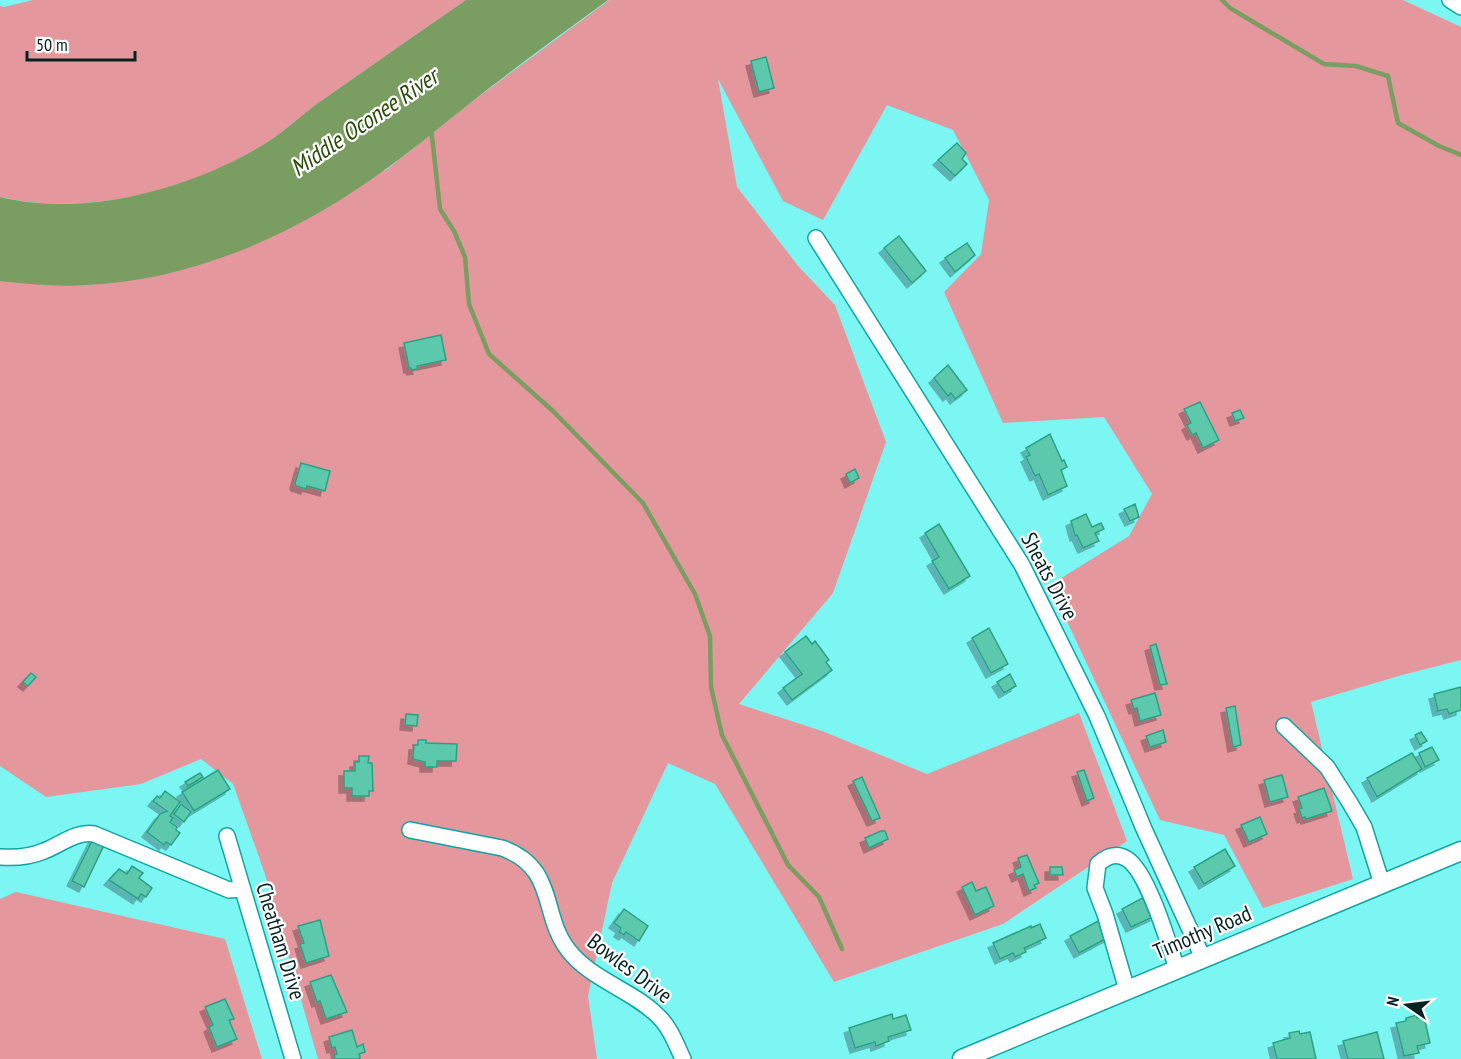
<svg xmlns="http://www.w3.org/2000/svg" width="1461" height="1059" viewBox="0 0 1461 1059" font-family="'PT Sans Narrow',sans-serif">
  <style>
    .green { fill: #e5979e }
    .water { fill: #7a9e62 }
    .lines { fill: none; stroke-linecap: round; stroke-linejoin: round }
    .stream { stroke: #7a9e62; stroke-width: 4.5 }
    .building { fill: #5bc9ac; stroke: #2ba185; stroke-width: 1.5; filter: url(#shadow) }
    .minor-casing { stroke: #0fa5a3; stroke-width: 18 }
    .major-casing { stroke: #0fa5a3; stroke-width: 21 }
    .minor { stroke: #fff; stroke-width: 15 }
    .major { stroke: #fff; stroke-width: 18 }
    .labels { text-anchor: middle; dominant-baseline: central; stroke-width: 4.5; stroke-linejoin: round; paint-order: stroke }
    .street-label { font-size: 22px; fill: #062221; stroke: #fff }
    .water-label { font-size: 24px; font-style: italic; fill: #294b08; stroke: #fff }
  </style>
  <defs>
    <filter id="shadow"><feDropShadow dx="-5" dy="5" stdDeviation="0" flood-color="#0004"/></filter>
  </defs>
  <rect width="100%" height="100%" fill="#7cf6f3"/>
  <g class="green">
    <path d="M33,0h433c-48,33 -95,66 -142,99 -20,13 -37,31 -58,44 -76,48 -178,74 -266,54v-191l4,1z"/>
    <path d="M609,0h794l58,27v633l-59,15 -91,27 42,177 -90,29 -39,-73 -64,-15 -110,-235 79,-49 23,-42 -48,-77 -101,6 -59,-131 37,-38 8,-54 -36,-70 -66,-25 -64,115 -40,-19 -65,-122 19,108 62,80 36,38 51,137 -53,151 -94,111 83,27 105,43 152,-61 48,128 -124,83 -169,58 -119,-198 -47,-21 -56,120 -24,113 9,63h-279l-53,-185 -32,-90 -32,-25 -60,25 -95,13 -46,-31v-485l386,-111 84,-67z"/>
    <path d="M16,892l209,47 37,120h-262v-160z"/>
  </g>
  <path class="water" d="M466,0h142c-40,29 -81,59 -120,89 -40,31 -78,64 -119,92 -82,57 -182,100 -283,104 -29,2 -57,-1 -86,-4v-84c86,21 192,-8 266,-54 21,-13 38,-31 58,-44 47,-33 94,-66 142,-99z"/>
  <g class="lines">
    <g class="stream">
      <path d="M1222,0l8,8 94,56 32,2 32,10 10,47 41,23 22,9"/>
      <path d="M431,127l9,82 14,22 11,26 4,47 20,50 64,57 90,92 52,91 15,42 1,51 11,48 66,130 31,32 23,52"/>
    </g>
  </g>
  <g class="building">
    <path d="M766,57l8,31 -15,4 -8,-31z"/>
    <path d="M957,143l9,10 -4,6 5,5 -12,12 -17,-16z"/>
    <path d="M899,236l27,35 -14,12 -28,-35z"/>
    <path d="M967,243l8,12 -20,17 -10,-14z"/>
    <path d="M441,335l5,25 -29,6 1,3 -6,1 -1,-2h-2l-5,-25z"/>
    <path d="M948,365l19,25 -12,9 -4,-6 -3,3 -14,-18z"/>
    <path d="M1200,402l19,38 -16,8 -7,-15 -4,2 -5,-10 4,-2 -7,-14z"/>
    <path d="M1240,410l4,8 -9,3 -3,-8z"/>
    <path d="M1050,434l12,27 2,-1 3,7 -6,3 6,16 -19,9 -9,-21 -4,2 -9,-19 4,-2 -4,-7z"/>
    <path d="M301,463l29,8 -5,20 -18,-5 -1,3 -10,-3 -1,-3z"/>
    <path d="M855,469l4,9 -9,5 -4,-9z"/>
    <path d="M1135,504l4,13 -9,4 -6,-12z"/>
    <path d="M1086,514l6,13 9,-4 3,6 -9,4 4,8 -16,7 -6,-13 -2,1 -4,-15z"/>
    <path d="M939,524l31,52 -21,13 -17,-28 7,-4 -14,-24z"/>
    <path d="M989,628l19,36 -17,9 -19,-35z"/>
    <path d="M806,636l6,8 3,-3 14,19 -3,2 6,8 -40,30 -9,-12 19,-14 -17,-22z"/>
    <path d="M1156,644l11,40 -7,1 -10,-39z"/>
    <path d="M31,673l5,4 -8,9 -5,-4z"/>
    <path d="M1010,674l6,12 -12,7 -7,-11z"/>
    <path d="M1461,687v23l-12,4 -2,-5 -9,2 -4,-17z"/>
    <path d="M1155,693l6,22 -21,6 -3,-13 -3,1 -3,-9z"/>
    <path d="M1235,706l6,39 -8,2 -7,-39z"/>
    <path d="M406,714l12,1 -1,11 -12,-1z"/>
    <path d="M1163,730l3,12 -16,5 -4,-11z"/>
    <path d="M1421,732l6,9 -7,4 -5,-10z"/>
    <path d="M418,740h8v3l31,1 -1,17h-19v6h-12v-5l-12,-3 1,-14h4z"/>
    <path d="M1432,747l7,13 -14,7 -6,-14z"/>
    <path d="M1412,753l10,16 -45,28 -10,-19z"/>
    <path d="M359,756h10l-1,7h4l1,28h-4v5h-17v-8h-8v-17h11v-9h4z"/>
    <path d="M218,770l12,19 -36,22 -12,-19z"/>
    <path d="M1084,770l10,28 -7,3 -10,-29z"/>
    <path d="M200,773l3,4 -15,9 -3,-4z"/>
    <path d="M1282,775l6,22 -18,5 -6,-22z"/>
    <path d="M862,777l18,41 -8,3 -19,-40z"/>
    <path d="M1324,788l8,23 -26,8 -1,-2 -3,1 -3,-9 3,-1 -4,-11z"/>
    <path d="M165,791l15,11 -10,14 3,2 -3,4 7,5 -1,3 4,3 -9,12 -5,-3 -2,3 -17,-13 13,-18 7,-3 -14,-10 4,-5 3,2z"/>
    <path d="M181,804l10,8 -7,10 -10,-8z"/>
    <path d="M1260,817l7,17 -18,8 -8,-17z"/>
    <path d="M881,831h4l3,8 -19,9 -4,-10z"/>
    <path d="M94,837l11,6 -21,44 -12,-6z"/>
    <path d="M1225,849l10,17 -31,18 -10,-17z"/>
    <path d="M1027,855l12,28 -5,2 2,3 -7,3 -6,-17 -6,3 -3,-7 7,-3 -3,-9z"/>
    <path d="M132,866l11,7 -4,5 13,10 -6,9 -5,-3 -3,5 -29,-19 10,-11 8,5z"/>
    <path d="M1050,867h12l1,8h-13z"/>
    <path d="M972,882l4,9 10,-4 8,19 -19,9 -13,-28z"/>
    <path d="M1146,896l9,20 -24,11 -9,-18z"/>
    <path d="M624,909l24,17 -9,15 -13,-9 -2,3 -5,-3 2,-4 -7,-5z"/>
    <path d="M1102,919l9,17 -32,17 -9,-17z"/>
    <path d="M320,920l9,36 -23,7 -6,-19 4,-1 -6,-17z"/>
    <path d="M1040,924l6,14 -22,10 2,4 -11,5 -2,-4 -13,6 -7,-16 38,-17v2z"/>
    <path d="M331,975l16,37 -21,7 -6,-18 -3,1 -7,-20z"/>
    <path d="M225,999l9,20 -5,1 8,19 -20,8 -8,-20 4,-2 -8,-18z"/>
    <path d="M892,1014l1,5 13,-4 5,15 -23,7 1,4 -13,5 -1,-4 -20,6 -6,-20z"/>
    <path d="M1417,1015v3l7,-1 6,26 -13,3 2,7 -15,3 -8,-33 10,-2v-3z"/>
    <path d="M352,1030l5,17 6,-3 2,8 -6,2 1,5h-25l-1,-4 3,-1 -2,-7 -3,1 -3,-11z"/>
    <path d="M1299,1031l1,3 10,-2 6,27h-39l-4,-16 17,-5 -1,-5z"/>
    <path d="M1377,1032l7,27h-36l-5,-18z"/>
  </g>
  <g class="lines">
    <defs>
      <g id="minor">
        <path d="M1450,0l11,7"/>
        <path d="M816,238l206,327 75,151 47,113 59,129"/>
        <path d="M1284,726l43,41 23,36 14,24 18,57"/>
        <path d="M410,830l92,18c56,20 38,67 67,103 23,29 63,39 89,65 12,11 18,28 25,43"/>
        <path d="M227,836l66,223"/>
        <path d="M0,857c14,1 30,0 44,-6 16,-6 32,-20 50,-17l135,56 13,-1"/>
        <path d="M1127,990l-22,-76 -10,-26 3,-24c9,-8 18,-12 29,-5 21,13 42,86 50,110"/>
      </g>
      <path id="major" d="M962,1059l499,-208"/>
    </defs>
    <use href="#minor" class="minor-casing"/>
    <use href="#major" class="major-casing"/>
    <use href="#minor" class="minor"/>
    <use href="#major" class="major"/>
  </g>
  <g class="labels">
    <g class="street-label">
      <text transform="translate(1050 576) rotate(62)">Sheats Drive</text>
      <text transform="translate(1202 932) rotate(-23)">Timothy Road</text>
      <text transform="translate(281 941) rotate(73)">Cheatham Drive</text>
      <text transform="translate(630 968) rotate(37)">Bowles Drive</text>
    </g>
    <g class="water-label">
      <text transform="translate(364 122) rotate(-34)">Middle Oconee River</text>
    </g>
  </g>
  <g transform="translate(1407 1005) rotate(284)" stroke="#ffffff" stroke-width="4.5" paint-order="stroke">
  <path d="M0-4.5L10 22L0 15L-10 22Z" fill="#062221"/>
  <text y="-9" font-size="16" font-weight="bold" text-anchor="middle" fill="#062221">N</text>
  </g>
  <path d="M27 51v9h108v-9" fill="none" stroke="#062221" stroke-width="3"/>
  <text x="36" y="51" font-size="18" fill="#062221" stroke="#ffffff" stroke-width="4.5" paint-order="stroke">50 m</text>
</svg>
